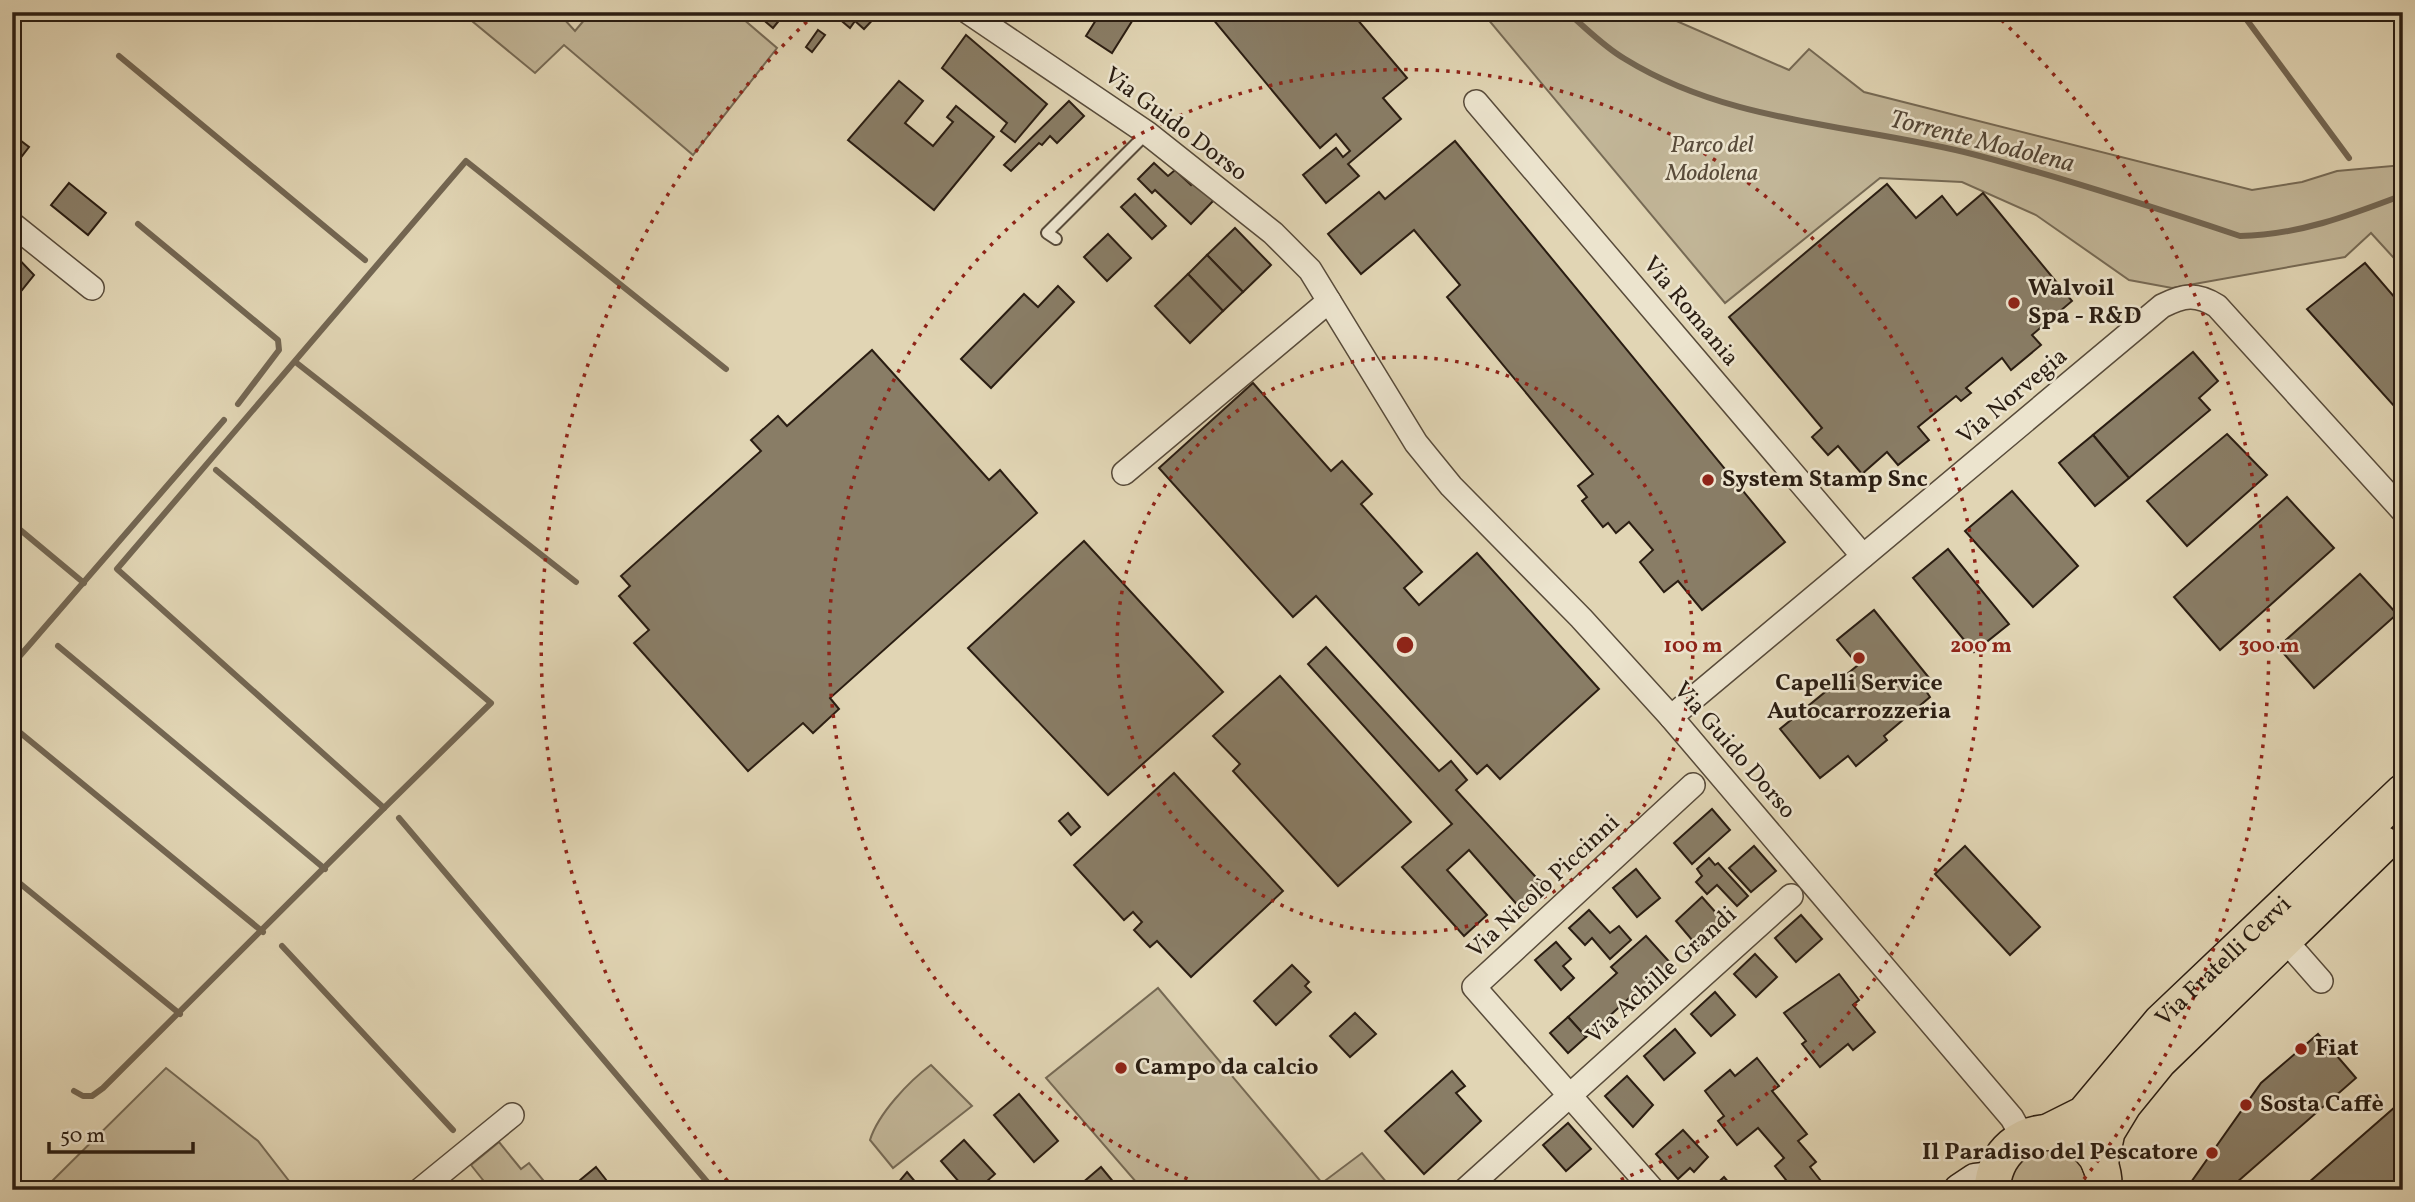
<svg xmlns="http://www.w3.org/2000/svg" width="2415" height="1202" viewBox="0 0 2415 1202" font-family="Vollkorn,serif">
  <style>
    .green { fill: #c2b698; stroke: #766a55; stroke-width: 2 }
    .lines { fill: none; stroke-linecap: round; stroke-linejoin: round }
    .stream { stroke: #736652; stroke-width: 6 }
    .building { fill: #897d66; stroke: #2a1d12; stroke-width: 2 }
    .lane-casing { stroke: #584b3a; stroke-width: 14 }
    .street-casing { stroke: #584b3a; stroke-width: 26 }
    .secondary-casing { stroke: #2a1d12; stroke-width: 35 }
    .primary-casing { stroke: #2a1d12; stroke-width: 38 }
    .lane { stroke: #ece4ce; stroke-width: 10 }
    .street { stroke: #ece4ce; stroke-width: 23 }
    .secondary { stroke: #ece4ce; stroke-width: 32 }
    .primary { stroke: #e1d5b4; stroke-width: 35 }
    .ring { fill: none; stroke: #8f2418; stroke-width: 3.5; stroke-dasharray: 3.5 7 }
    .poi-dot { fill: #8f2418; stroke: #ece4ce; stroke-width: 2.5 }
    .labels { text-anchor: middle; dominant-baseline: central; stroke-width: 5; stroke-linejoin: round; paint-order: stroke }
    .street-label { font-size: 24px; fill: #2a1d12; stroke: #ece4ce }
    .park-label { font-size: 24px; font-style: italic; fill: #584b3a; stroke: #ece4ce }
    .poi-label { font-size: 24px; font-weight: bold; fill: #2a1d12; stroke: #ece4ce; text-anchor: start }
    .water-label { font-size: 26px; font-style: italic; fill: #544737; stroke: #ece4ce }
    .centre { fill: #8f2418; stroke: #ece4ce; stroke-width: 3.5 }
    .ring-label { font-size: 21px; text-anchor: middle; font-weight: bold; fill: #8f2418; stroke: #ece4ce; stroke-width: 5; stroke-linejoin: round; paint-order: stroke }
  </style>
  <rect width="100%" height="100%" fill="#e1d5b4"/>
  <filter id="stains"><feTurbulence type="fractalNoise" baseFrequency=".00286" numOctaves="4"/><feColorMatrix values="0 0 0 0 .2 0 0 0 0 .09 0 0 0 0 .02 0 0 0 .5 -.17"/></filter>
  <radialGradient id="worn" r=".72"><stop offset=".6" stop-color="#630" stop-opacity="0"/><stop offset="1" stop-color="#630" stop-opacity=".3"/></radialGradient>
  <g class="green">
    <path d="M461,12h107l-5,6 12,13 16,-19h144l42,36 -84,107 -129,-110 -29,28z"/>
    <path d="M1482,12h174l133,58 20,-21 55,43 388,98 50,-8 35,-11 66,-6v103l-32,-35 -26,24 -173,31 -43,-8 -93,-65 -74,-33 -82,-4 -155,125z"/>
    <path d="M1158,988l164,195 40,-30 31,37h-250l-97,-112z"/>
    <path d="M931,1065l41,41 -79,62 -23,-28c8,-26 39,-59 61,-75z"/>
    <path d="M166,1068l92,73 38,49h-253z"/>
    <path d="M499,1142l22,27 8,-6 19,23 -4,4h-53l-20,-25z"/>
    <path d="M2037,1147c34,2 47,7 53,43h-85l8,-26z"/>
  </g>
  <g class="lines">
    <g class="stream">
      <path d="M1567,12c19,16 37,35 58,47 107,66 232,65 351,96 88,23 177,52 264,81 58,-1 108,-20 163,-41"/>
      <path d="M2241,12l108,146"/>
      <path d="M119,56l246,204"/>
      <path d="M138,224l140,116 1,10 -41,54"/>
      <path d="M298,364l278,218"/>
      <path d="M216,470l275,233 -107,105"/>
      <path d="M12,523l72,60"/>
      <path d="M58,646l267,223"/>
      <path d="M12,665l212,-245"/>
      <path d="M12,726l251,206"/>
      <path d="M399,818l315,372"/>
      <path d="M12,877l168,137"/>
      <path d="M282,946l171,184"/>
      <path d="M74,1091l9,5h9l11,-8 281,-280 -267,-239 349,-408 260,208"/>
    </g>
  </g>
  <g class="building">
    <path d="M754,12h32l-13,16z"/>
    <path d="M831,12h49l-16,17 -9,-8 -5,7z"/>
    <path d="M1101,12h24l9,6 -22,35 -26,-17z"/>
    <path d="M1207,12h144l56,66 -24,20 18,21 -53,45 11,12 -33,27 -23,-28 33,-27 7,9 7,-6 -14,-17 -16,14z"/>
    <path d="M818,30l7,5 -13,17 -6,-5z"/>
    <path d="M966,35l81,69 -32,38 -14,-11 6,-8 -65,-55z"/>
    <path d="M899,81l24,20 -18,22 28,23 20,-24 -6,-5 9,-11 38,31 -60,73 -86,-70z"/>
    <path d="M1069,101l15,15 -27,27 -7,-7 -8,9 -3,-2 -28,28 -7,-6z"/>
    <path d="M12,134l17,13 -17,22z"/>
    <path d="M1455,141l330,401 -83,68 -24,-29 -14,11 -24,-30 13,-12 -24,-28 -13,11 -8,-10 -5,4 -21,-26 5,-4 -9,-11 15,-12 -146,-177 13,-12 -46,-55 -53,44 -33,-40 51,-42 6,7z"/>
    <path d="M1154,163l14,13 7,-6 16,15 4,-5 20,19 -24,25 -36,-34 -3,3 -14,-14z"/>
    <path d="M69,183l37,30 -18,22 -37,-30z"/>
    <path d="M1887,184l29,34 26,-22 15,19 26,-22 89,108 -40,34 9,10 -30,25 -9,-12 -36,30 5,5 -10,8 -5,-5 -38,31 11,13 -31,25 -11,-13 -25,22 -24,-28 -10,9 -16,-18 10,-9 -93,-111z"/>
    <path d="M1135,194l31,32 -14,13 -31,-32z"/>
    <path d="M1235,228l36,37 -28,27 -36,-37z"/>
    <path d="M1108,234l23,24 -24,23 -23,-24z"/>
    <path d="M12,252l22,23 -20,25 -2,-1z"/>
    <path d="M1207,255l36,37 -20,19 -35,-37z"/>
    <path d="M2365,263l38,44v109l-96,-107z"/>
    <path d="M1188,274l35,37 -33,32 -35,-37z"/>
    <path d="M1058,286l16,16 -83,86 -30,-29 63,-65 14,13z"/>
    <path d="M872,350l117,130 11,-10 37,43 -207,185 9,11 -26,24 -10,-10 -55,48 -114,-128 15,-13 -30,-34 11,-10 -9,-10 140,-125 -10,-11 27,-24 9,10z"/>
    <path d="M2193,352l25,29 -19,17 11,12 -81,68 -36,-43z"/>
    <path d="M1253,383l78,88 11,-10 30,33 -11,10 61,68 -18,16 15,17 58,-52 122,136 -99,90 -13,-14 -10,9 -161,-178 -23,21 -134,-149z"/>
    <path d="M2227,434l40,41 -80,71 -40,-45z"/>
    <path d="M2093,435l36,43 -34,28 -36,-43z"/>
    <path d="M2012,491l66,75 -45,41 -68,-76z"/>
    <path d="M2287,497l47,51 -114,102 -46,-53z"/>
    <path d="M1084,541l139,151 -115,103 -140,-147z"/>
    <path d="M1948,549l61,75 -35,28 -61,-74z"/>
    <path d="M2360,574l37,40 -83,74 -36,-41z"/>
    <path d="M1874,610l60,74 -8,7 4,6 -46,39 3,4 -31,26 -8,-10 -28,22 -40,-49 78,-64 -21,-25z"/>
    <path d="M1326,647l113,124 12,-10 16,19 -11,10 88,96 -24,22 -51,-58 -22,20 40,45 -23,21 -62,-69 50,-43 -144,-160z"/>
    <path d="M1280,676l131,146 -73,64 -105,-115 7,-7 -27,-28z"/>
    <path d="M1174,773l109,118 -92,86 -34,-36 -7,6 -16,-17 8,-8 -9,-10 -9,8 -50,-55z"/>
    <path d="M1712,809l18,21 -38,34 -18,-21z"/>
    <path d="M1068,813l12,14 -9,8 -12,-14z"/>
    <path d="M1754,846l22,25 -25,21 -22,-24z"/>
    <path d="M1965,846l75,81 -30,28 -75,-81z"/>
    <path d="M1709,858l6,7 3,-2 30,33 -11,10 -20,-21 -10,9 -11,-12 6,-6 -5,-7z"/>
    <path d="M1636,869l24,29 -23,19 -24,-29z"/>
    <path d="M1702,897l23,26 -27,24 -22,-26z"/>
    <path d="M1589,910l21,23 9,-7 12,14 -21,19 -18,-21 -7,7 -16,-17z"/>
    <path d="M1801,915l21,24 -26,23 -21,-24z"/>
    <path d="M1646,936l28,31 -34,30 -4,-5 -50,45 -18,-20 49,-44 -6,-6z"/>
    <path d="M1556,942l15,17 -8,7 11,12 -13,12 -26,-30z"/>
    <path d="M1755,954l22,23 -21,20 -22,-23z"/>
    <path d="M1292,965l17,17 -4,4 6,6 -35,33 -22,-24z"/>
    <path d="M1839,974l20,26 -6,5 22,27 -22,18 -5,-6 -28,23 -18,-23 4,-3 -22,-28z"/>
    <path d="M1715,992l20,23 -24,21 -20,-22z"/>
    <path d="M1355,1013l21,21 -26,23 -20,-21z"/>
    <path d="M1568,1017l18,20 -18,16 -18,-20z"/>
    <path d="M1675,1029l20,24 -31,27 -20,-24z"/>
    <path d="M2318,1034l38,44 -128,112h-36l-3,-5 72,-102z"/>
    <path d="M1757,1058l22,28 -7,5 35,43 -9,7 18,21 -6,5 18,23h-34l-19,-24 9,-8 -26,-30 -21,17 -19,-24 6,-5 -19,-25 25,-21 5,6z"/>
    <path d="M1452,1071l13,15 -9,7 25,28 -57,53 -39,-43z"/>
    <path d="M1627,1076l26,29 -20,22 -28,-31z"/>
    <path d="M1019,1094l39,47 -24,21 -40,-47z"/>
    <path d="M2403,1100v90h-103z"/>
    <path d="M1568,1123l23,26 -25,22 -23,-26z"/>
    <path d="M1683,1130l25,27 -14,15 -4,-4 -12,11 -22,-25z"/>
    <path d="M964,1140l31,34 -18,16h-11l-25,-29z"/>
    <path d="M596,1167l18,23h-46z"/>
    <path d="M1101,1167l19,23h-46z"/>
    <path d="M907,1172l15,18h-30z"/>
    <path d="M1724,1177l11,13h-25z"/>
  </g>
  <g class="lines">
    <defs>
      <path id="lane" d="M1056,239l-9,-6 100,-100"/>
      <g id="street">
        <path d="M968,12l179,121 126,100 37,37 106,173 35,43 130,132 90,99 341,401 11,20"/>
        <path d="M1476,102l387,454"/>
        <path d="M12,224l80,64"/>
        <path d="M1124,473l205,-172"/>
        <path d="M1671,717l491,-411c22,-11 34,-13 55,0l186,205"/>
        <path d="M2285,940l36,41"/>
        <path d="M420,1190l92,-75"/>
        <path d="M1465,1190l326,-294"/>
        <path d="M1653,1190l-179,-203 219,-202"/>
      </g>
      <path id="secondary" d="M1960,1190l15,-10 18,-2"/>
      <g id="primary">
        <path id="s1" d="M2050,1131l34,-17 77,-92 242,-230"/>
        <path d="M2100,1165l7,-33 17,-28 35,-43 224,-217"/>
        <path d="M1992,1190c5,-80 116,-73 112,0"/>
      </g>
    </defs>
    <use href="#lane" class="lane-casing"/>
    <use href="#street" class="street-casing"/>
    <use href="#secondary" class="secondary-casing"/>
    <use href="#primary" class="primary-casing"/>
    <use href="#lane" class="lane"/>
    <use href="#street" class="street"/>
    <use href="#secondary" class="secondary"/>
    <use href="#primary" class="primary"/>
  </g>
  <g class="ring">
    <circle cx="1405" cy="645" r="288"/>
    <path d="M1217 1190A576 576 0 1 1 1593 1190"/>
    <path d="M734 1189A864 864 0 0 1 816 13M1994 13A864 864 0 0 1 2076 1189"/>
  </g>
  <g class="poi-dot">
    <circle cx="2014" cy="303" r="7"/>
    <circle cx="1708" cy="480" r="7"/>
    <circle cx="1859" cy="658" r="7"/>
    <circle cx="2301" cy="1049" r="7"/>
    <circle cx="1121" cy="1068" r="7"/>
    <circle cx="2246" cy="1105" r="7"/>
    <circle cx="2212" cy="1153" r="7"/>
  </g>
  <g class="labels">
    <g class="street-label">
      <text transform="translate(1175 125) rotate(37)">Via Guido Dorso</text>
      <text transform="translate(1690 312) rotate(50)">Via Romania</text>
      <text transform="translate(2013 397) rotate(-40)">Via Norvegia</text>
      <text transform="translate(1734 751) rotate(49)">Via Guido Dorso</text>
      <text transform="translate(1544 887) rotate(-43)">Via Nicolò Piccinni</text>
      <text stroke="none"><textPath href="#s1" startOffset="245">Via Fratelli Cervi</textPath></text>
      <text transform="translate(1662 976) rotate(-42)">Via Achille Grandi</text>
    </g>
    <g class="park-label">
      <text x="1712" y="146">Parco del<tspan x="1712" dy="28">Modolena</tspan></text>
    </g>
    <g class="poi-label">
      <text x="2028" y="289">Walvoil<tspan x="2028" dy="28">Spa - R&amp;D</tspan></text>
      <text x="1722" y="480">System Stamp Snc</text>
      <text x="1859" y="684" text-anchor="middle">Capelli Service<tspan x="1859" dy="28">Autocarrozzeria</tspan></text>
      <text x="2315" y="1049">Fiat</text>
      <text x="1135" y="1068">Campo da calcio</text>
      <text x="2260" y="1105">Sosta Caffè</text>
      <text x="2198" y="1153" text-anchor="end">Il Paradiso del Pescatore</text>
    </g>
    <g class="water-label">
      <text transform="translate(1982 142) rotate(14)">Torrente Modolena</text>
    </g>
  </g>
  <circle cx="1405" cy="645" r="10" class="centre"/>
  <g class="ring-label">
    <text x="1693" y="652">100 m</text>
    <text x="1981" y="652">200 m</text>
    <text x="2269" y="652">300 m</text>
  </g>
  <rect width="2415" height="1202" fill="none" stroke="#e1d5b4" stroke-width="42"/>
  <rect x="14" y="14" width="2387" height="1174" fill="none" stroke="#2a1d12" stroke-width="3.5"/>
  <rect x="21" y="21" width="2373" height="1160" fill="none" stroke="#2a1d12" stroke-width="2"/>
  <path d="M49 1142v10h144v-10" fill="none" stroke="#2a1d12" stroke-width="3.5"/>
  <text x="60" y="1142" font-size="21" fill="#2a1d12" stroke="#ece4ce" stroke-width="5" paint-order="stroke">50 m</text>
  <rect width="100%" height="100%" filter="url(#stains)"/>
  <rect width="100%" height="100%" fill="url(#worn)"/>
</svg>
